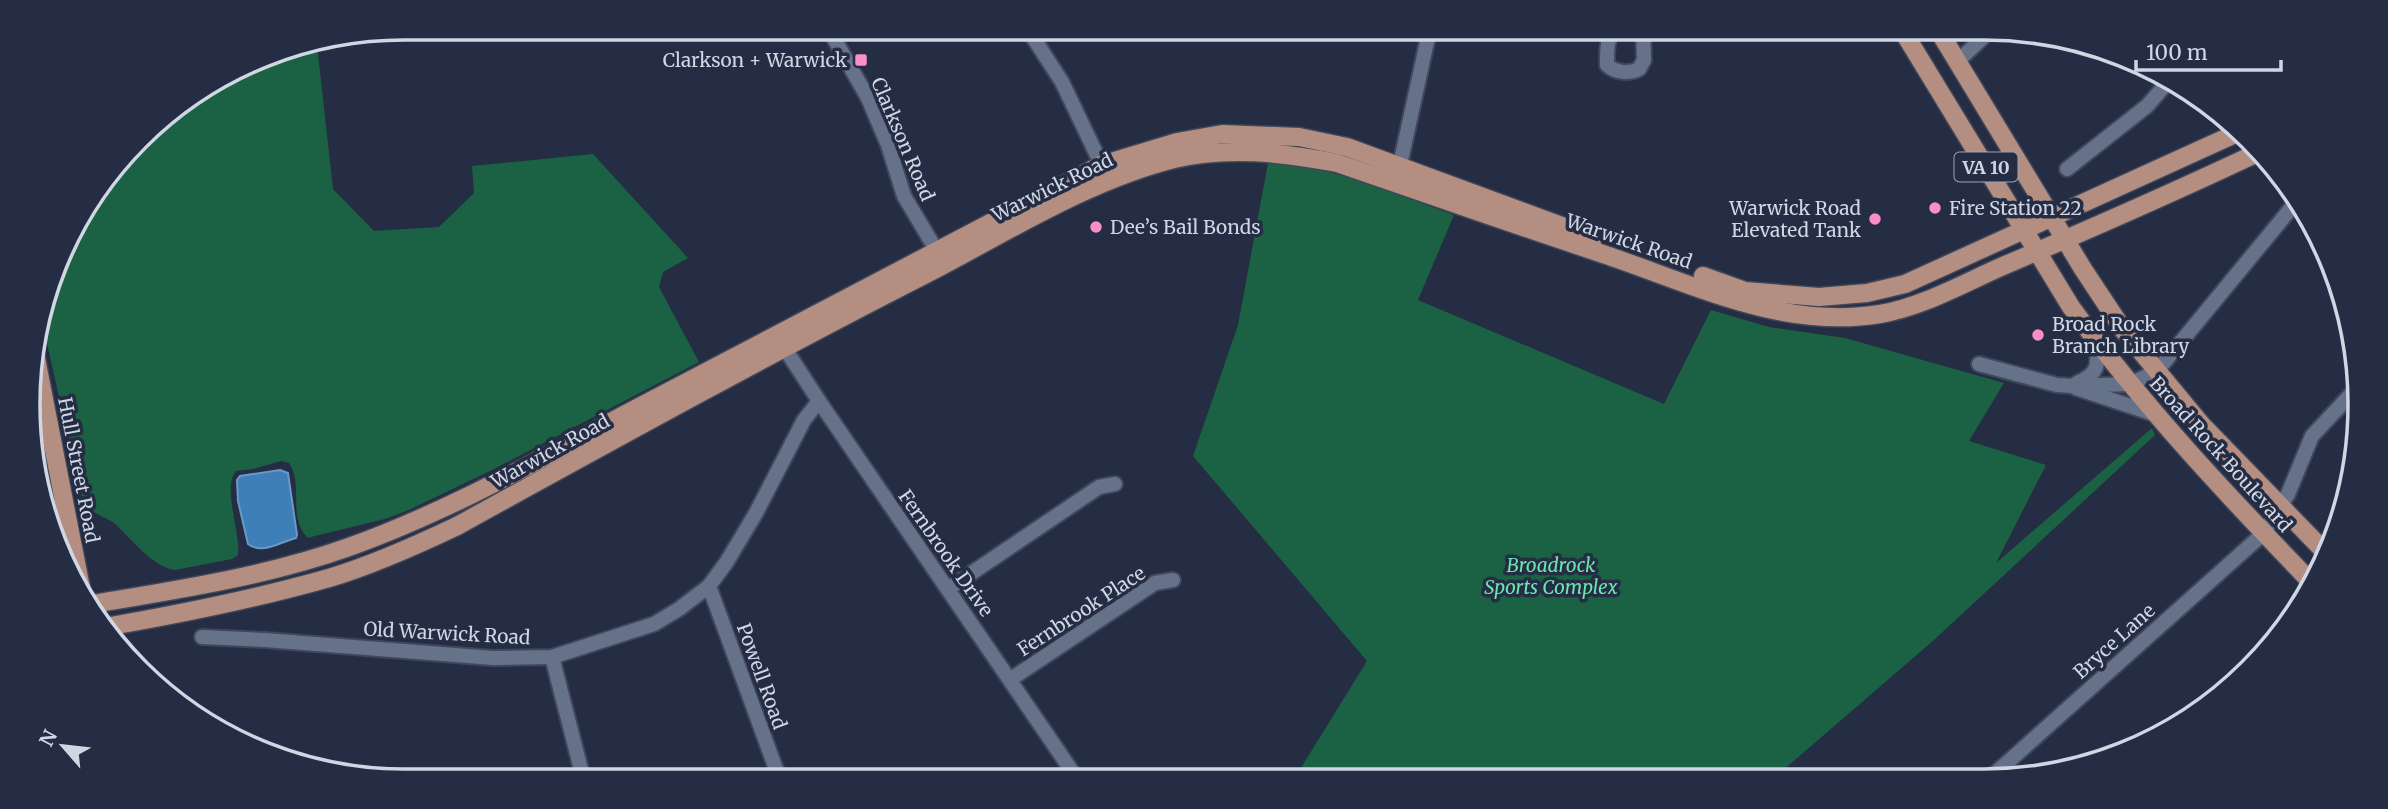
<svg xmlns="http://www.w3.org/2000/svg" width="2388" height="809" viewBox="0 0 2388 809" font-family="Merriweather,serif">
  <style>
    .green { fill: #1b6143 }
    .water { fill: #3f7fb8; stroke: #6a99c5; stroke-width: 2 }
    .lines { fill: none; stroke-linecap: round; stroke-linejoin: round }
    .minor-casing { stroke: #40475a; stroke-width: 18 }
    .major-casing { stroke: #40475a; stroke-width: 21 }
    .minor { stroke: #66718a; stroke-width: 14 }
    .major { stroke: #b48e80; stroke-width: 18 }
    .poi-dot { fill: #fa8fc6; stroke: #242d43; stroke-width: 2.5 }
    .labels { text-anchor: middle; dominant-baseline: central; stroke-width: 7; stroke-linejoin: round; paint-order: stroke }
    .shield { fill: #242d43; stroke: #9ca3b4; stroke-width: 2 }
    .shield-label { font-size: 18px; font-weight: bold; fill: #d0d6e4 }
    .poi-label { font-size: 19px; fill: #d0d6e4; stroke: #242d43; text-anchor: start }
    .street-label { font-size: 19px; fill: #d0d6e4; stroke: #242d43 }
    .park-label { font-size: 19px; font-style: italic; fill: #6be7ad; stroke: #242d43 }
    .rim { fill: none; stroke: #d0d6e4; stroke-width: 3.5 }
  </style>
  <rect width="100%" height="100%" fill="#242d43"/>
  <g class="green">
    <path d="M317,45l16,144 41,42 65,-4 35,-34 -2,-27 121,-12 95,104 -25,14 -4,15 40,75 -207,108 -83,40 -24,9 -70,17 -7,2c-21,-19 -4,-53 -19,-75l-8,-2 -28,8 -17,2c-14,16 5,63 2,84l-6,4 -57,11c-23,-3 -44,-32 -61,-47 -7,-5 -17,-8 -24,-14 -4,-3 -6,-9 -9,-14l-39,-174 25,-83 89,-116 105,-65z"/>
    <path d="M1268,163l40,4 41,10 105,38 -36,85 246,104 47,-94 58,17 76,11 159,45 -35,58 77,24 -50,98 156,-135 3,7 -221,205 -160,138 -480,1 73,-118 -174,-205 45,-131z"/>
  </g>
  <path class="water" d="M280,470l8,3 9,62 -1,3c-16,4 -34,17 -48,6l-10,-43 -1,-21 3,-4z"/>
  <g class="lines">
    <defs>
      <g id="minor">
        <path d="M828,28l40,70 20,47 16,51 37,62"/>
        <path d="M1027,28l35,54 44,92"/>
        <path d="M1618,28h25l1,32 -5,9c-10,5 -23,4 -32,-4 0,-13 -1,-30 11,-37z"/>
        <path d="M1957,62l35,-33"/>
        <path d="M2067,169l80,-63 20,-23"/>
        <path d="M1398,174l32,-146"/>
        <path d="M780,341l39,60 259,379"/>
        <path d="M1979,364l78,21 15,1 58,-2 27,-13 140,-170"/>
        <path d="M2077,383c24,-10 21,-20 19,-43"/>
        <path d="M2076,388l78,26"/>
        <path d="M709,586l71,194"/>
        <path d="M948,589l151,-102 16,-3"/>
        <path d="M202,637l63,3 228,18 59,-1 102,-33 25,-15 30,-23 17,-23 30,-50 48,-93 15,-19"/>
        <path d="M552,657l32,124"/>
        <path d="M1011,679l144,-96 18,-3"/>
        <path d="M1990,778l274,-245 24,-39 24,-58 42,-45"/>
      </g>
      <g id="major">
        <path d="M1901,28l170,279c73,100 156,188 242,277"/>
        <path d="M1937,28l146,241 41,62 77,93 125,129"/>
        <path d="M1703,276l42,15 74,6 48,-4 38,-9 332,-151"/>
        <path d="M34,348l48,245"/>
        <path d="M87,605c88,-15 178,-28 262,-58 101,-36 197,-91 292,-141 154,-80 307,-161 460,-241l76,-23 45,-8 77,3 48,10 247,91"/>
        <path d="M105,627c75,-13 150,-28 224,-49 44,-13 86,-32 128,-52 158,-87 316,-174 477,-256 76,-40 156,-90 240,-111 53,-13 110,-6 163,4 89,31 177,61 266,91 90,30 179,76 277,60 42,-7 84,-31 123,-48 85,-36 169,-73 252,-112"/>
      </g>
    </defs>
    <use href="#minor" class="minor-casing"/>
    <use href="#major" class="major-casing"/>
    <use href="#minor" class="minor"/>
    <use href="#major" class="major"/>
  </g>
  <g class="poi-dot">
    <rect x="854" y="53" width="14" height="14" rx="3.5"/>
    <circle cx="1935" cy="208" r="7"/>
    <circle cx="1875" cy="219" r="7"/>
    <circle cx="1096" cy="227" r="7"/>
    <circle cx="2038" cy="335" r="7"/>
  </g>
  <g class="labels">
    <rect class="shield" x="1954.5" y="152.5" width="63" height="29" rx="5"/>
    <g class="shield-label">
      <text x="1986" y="167">VA 10</text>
    </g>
    <g class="poi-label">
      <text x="847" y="60" text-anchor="end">Clarkson + Warwick</text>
      <text x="1861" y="208" text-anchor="end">Warwick Road<tspan x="1861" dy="22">Elevated Tank</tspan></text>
      <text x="1949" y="208">Fire Station 22</text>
      <text x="1110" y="227">Dee’s Bail Bonds</text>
      <text x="2052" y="324">Broad Rock<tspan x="2052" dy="22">Branch Library</tspan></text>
    </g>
    <g class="street-label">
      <text transform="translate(903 139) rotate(67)">Clarkson Road</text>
      <text transform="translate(1052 187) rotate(-26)">Warwick Road</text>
      <text transform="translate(1629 241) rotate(19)">Warwick Road</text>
      <text transform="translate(550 451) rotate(-29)">Warwick Road</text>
      <text transform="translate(2221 454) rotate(48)">Broad Rock Boulevard</text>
      <text transform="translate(79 470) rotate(79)">Hull Street Road</text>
      <text transform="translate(946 553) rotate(55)">Fernbrook Drive</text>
      <text transform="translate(1081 611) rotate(-33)">Fernbrook Place</text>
      <text transform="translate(447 633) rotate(3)">Old Warwick Road</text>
      <text transform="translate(2114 641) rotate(-42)">Bryce Lane</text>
      <text transform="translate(762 676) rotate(70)">Powell Road</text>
    </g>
    <g class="park-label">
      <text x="1551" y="565">Broadrock<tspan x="1551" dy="22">Sports Complex</tspan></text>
    </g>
  </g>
  <path d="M0 0H2388V809H0ZM404 40H1984A364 364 0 0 1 2348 404V405A364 364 0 0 1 1984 769H404A364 364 0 0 1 40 405V404A364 364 0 0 1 404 40Z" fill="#242d43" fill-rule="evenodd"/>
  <path class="rim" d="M404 40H1984A364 364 0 0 1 2348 404V405A364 364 0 0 1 1984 769H404A364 364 0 0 1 40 405V404A364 364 0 0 1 404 40Z"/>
  <g transform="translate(63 746) rotate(298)" stroke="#242d43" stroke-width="5" paint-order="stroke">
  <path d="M0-5L12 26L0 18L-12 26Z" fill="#d0d6e4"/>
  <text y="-10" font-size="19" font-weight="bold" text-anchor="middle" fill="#d0d6e4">N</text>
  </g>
  <path d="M2136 60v10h145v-10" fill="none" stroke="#d0d6e4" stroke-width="3.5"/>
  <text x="2146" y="60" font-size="21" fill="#d0d6e4" stroke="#242d43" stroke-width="5" paint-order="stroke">100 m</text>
</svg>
